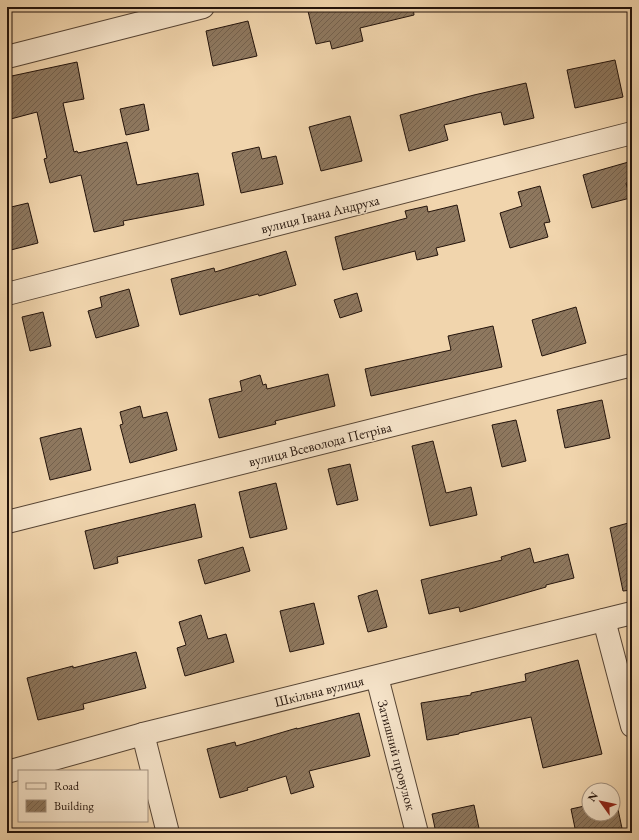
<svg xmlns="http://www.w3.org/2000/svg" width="639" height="840" viewBox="0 0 639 840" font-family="'EB Garamond',serif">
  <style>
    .building { fill: url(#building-hatch); stroke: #23130b }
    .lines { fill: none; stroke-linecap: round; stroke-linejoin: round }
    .minor-casing { stroke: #564434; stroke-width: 24 }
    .minor { stroke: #f6e4ca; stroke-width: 22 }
    .labels { text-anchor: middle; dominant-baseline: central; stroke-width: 3; stroke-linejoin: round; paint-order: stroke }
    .street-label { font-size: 14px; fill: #23130b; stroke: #f6e4ca }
  </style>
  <defs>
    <pattern id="building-hatch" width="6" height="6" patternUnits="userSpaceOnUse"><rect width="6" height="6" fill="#8e785f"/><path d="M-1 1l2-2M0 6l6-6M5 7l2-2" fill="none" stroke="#74614d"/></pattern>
  </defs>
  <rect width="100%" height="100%" fill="#f1d5ad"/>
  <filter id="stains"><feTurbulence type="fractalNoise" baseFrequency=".005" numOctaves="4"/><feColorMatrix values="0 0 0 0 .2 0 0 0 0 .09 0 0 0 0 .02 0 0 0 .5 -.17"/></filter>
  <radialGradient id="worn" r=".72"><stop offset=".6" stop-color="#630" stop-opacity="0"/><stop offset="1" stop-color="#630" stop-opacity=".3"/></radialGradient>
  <g class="building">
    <path d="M307,7h106l1,8 -54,13 3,13 -31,8 -2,-8 -14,3z"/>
    <path d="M248,21l9,35 -44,10 -7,-35z"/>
    <path d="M615,60l8,37 -48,11 -8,-38z"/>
    <path d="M77,62l7,37 -21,4 11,49 3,-1 1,2 49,-11 10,43 61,-12 6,32 -81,16 1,4 -30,7 -13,-57 -31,8 -6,-24 3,-1 -10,-46 -30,8v-43z"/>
    <path d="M526,83l8,35 -30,7 -3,-13 -57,13 4,15 -39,11 -9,-36 74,-20z"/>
    <path d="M144,104l5,26 -23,5 -6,-26z"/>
    <path d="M350,116l12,45 -41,10 -12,-44z"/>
    <path d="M259,147l3,12 14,-3 7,28 -42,9 -9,-40z"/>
    <path d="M632,161v21l-6,1 4,15 -38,10 -9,-33z"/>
    <path d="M540,186l10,36 -6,1 4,14 -38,11 -10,-35 22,-7 -4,-14z"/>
    <path d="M28,203l10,40 -31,8v-43z"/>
    <path d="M457,205l8,36 -29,7 2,7 -21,5 -2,-9 -72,19 -8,-33 72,-19 -2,-7 22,-5 1,6z"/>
    <path d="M286,251l10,34 -37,11 -1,-2 -78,21 -9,-36 43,-11 1,4z"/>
    <path d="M129,289l10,37 -43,12 -8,-27 14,-4 -2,-10z"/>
    <path d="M357,293l5,18 -22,7 -6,-18z"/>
    <path d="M576,307l10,36 -44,13 -10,-36z"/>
    <path d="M43,312l8,34 -21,5 -8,-34z"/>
    <path d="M493,326l9,41 -131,29 -6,-27 86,-19 -3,-14z"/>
    <path d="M328,374l7,32 -60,15 1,3 -57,14 -10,-39 33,-8 -2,-10 20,-6 3,10 3,-1 1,5z"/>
    <path d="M602,400l8,38 -45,10 -8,-38z"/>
    <path d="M140,406l3,12 24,-6 10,38 -47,13 -10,-38 3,-1 -3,-12z"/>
    <path d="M516,420l10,41 -24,6 -10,-42z"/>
    <path d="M81,428l10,42 -41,10 -10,-42z"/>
    <path d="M433,441l13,52 25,-6 6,28 -47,11 -18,-80z"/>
    <path d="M350,464l8,36 -21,5 -9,-36z"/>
    <path d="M276,483l11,46 -37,9 -11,-46z"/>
    <path d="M195,504l7,33 -85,20 1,6 -24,6 -9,-38z"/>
    <path d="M632,522v68l-9,1 -13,-63z"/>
    <path d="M243,547l7,24 -45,13 -7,-24z"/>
    <path d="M530,548l4,15 34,-9 6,24 -28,7v2l-86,25 -1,-5 -30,7 -8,-34 81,-20 -1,-3z"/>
    <path d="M377,590l10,37 -19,5 -10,-36z"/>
    <path d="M314,603l10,41 -34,8 -10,-41z"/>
    <path d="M201,615l7,24 18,-5 8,28 -49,14 -8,-28 9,-3 -7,-23z"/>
    <path d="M136,652l10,36 -63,16 1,5 -46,11 -11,-42 46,-12v2z"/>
    <path d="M578,660l24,94 -59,14 -12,-51 -72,16v1l-32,6 -6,-37 50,-8v-2l55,-12 -1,-7z"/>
    <path d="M359,713l11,43 -61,15 5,16 -23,7 -5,-18 -39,12 1,2 -28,8 -13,-49 28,-7 1,4 61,-18v1z"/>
    <path d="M613,800h3l7,33h-47l-5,-24 18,-4v9h24z"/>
    <path d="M474,805l6,28h-44l-4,-19z"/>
  </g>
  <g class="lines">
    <defs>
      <g id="minor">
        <path d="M7,57l196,-50"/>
        <path d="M7,294l625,-161"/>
        <path d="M7,522l625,-157"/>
        <path d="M604,620l28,106"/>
        <path d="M377,677l40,156"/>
        <path d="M143,734l25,99"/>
        <path d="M7,772l136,-38 489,-121"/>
      </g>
    </defs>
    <use href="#minor" class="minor-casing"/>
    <use href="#minor" class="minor"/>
  </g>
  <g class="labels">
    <g class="street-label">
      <text transform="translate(320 214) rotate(-14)">вулиця Івана Андруха</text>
      <text transform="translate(320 444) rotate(-14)">вулиця Всеволода Петріва</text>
      <text transform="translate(319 691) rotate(-14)">Шкільна вулиця</text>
      <text transform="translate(397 755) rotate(75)">Затишний провулок</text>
    </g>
  </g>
  <rect width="639" height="840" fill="none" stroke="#f1d5ad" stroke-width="24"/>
  <rect x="8" y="8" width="623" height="824" fill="none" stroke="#23130b" stroke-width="2"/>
  <rect x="12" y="12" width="615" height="816" fill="none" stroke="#23130b"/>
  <rect x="18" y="770" width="130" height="52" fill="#f6e4ca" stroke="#a2907e"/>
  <rect x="26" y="783" width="20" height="6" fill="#f6e4ca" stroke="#a2907e"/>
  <text x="54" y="790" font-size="12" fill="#23130b">Road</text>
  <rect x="26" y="800" width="20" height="12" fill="url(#building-hatch)" stroke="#a2907e"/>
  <text x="54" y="810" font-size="12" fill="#23130b">Building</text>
  <g transform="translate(601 802) rotate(303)"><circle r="19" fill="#f6e4ca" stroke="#a2907e"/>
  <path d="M0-3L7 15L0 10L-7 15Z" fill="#8f2418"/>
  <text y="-6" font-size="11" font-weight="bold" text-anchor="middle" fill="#23130b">N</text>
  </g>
  <rect width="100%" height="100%" filter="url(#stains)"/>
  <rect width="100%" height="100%" fill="url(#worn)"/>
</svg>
